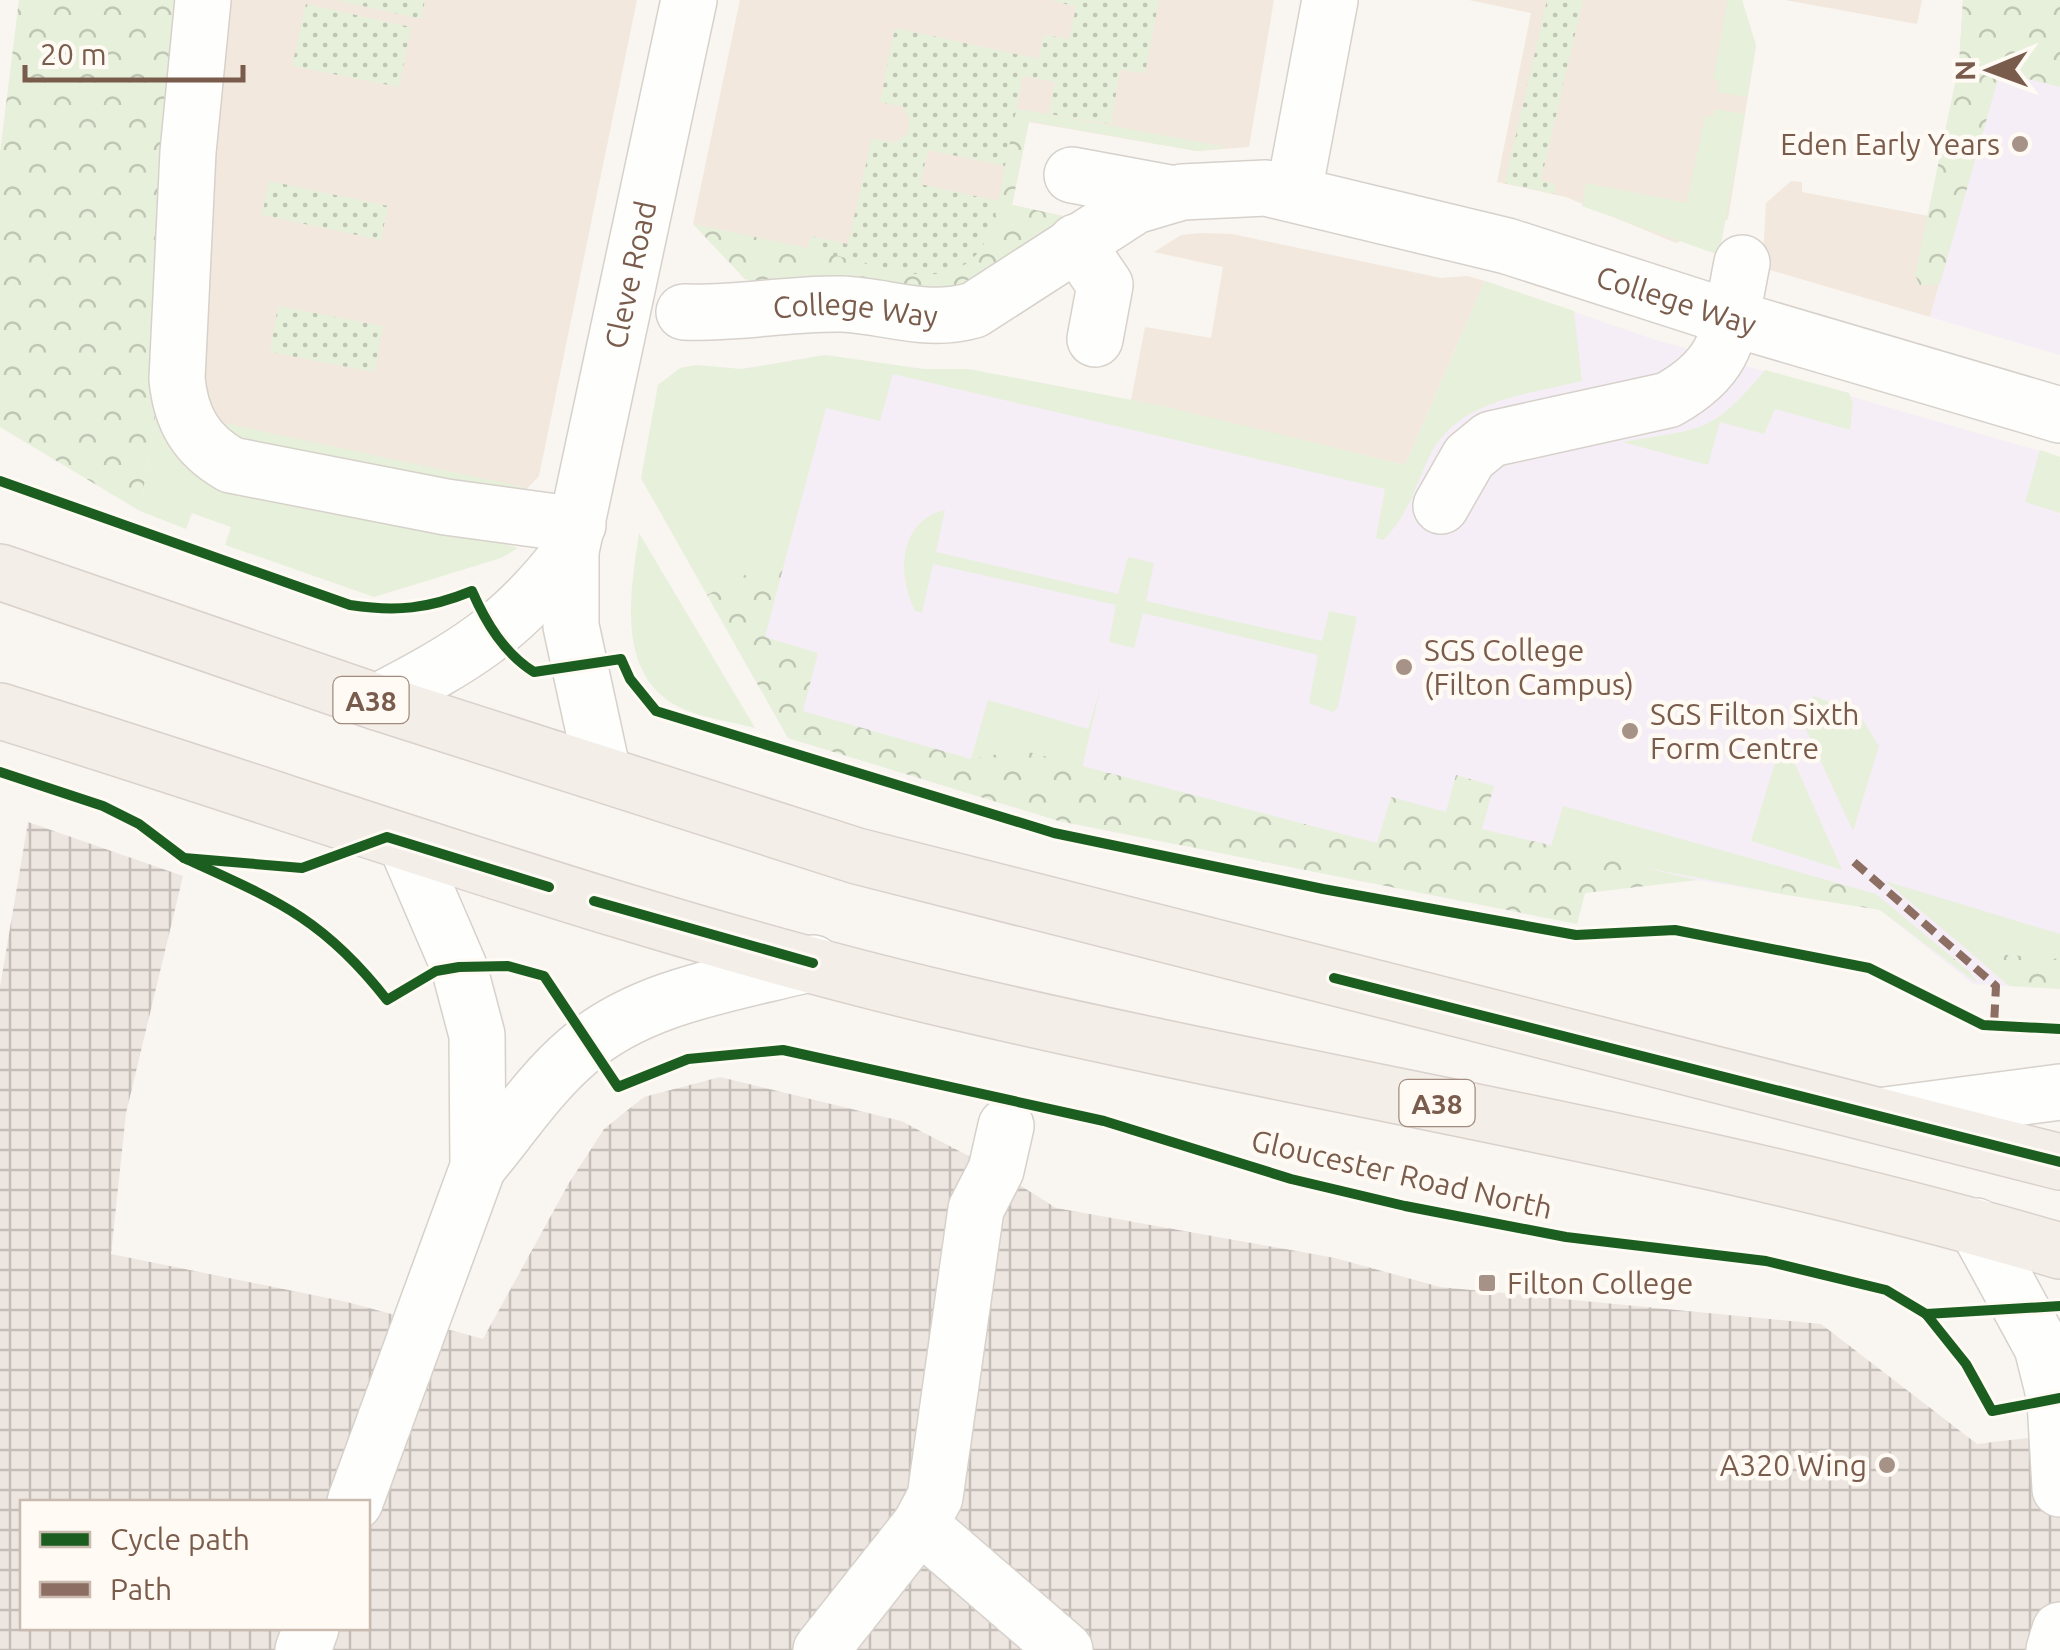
<svg xmlns="http://www.w3.org/2000/svg" width="2060" height="1650" viewBox="0 0 2060 1650" font-family="Ubuntu,sans-serif">
  <style>
    .residential { fill: #f2e8de }
    .industrial { fill: url(#industrial-grid); fill-rule: evenodd }
    .education { fill: #f6eef6 }
    .grass { fill: #e7f0db }
    .forest { fill: url(#forest-crowns) }
    .garden { fill: url(#garden-dots) }
    .lines { fill: none; stroke-linecap: round; stroke-linejoin: round }
    .minor-casing { stroke: #d7d1cb; stroke-width: 58 }
    .major-casing { stroke: #dad1cc; stroke-width: 58 }
    .minor { stroke: #fefefd; stroke-width: 55 }
    .major { stroke: #f3eee8; stroke-width: 55 }
    .quiet { stroke: #8d6e63; stroke-width: 8; stroke-dasharray: 15 8; stroke-linecap: butt }
    .cycleway-casing { stroke: #fffaf3; stroke-width: 16 }
    .cycleway { stroke: #1b5e20; stroke-width: 10 }
    .poi-dot { fill: #a69286; stroke: #fffaf3; stroke-width: 4 }
    .labels { text-anchor: middle; dominant-baseline: central; stroke-width: 9; stroke-linejoin: round; paint-order: stroke }
    .shield { fill: #fffaf3; stroke: #a28b7f; stroke-width: 2.5 }
    .shield-label { font-size: 28px; font-weight: bold; fill: #7a5c4d }
    .poi-label { font-size: 30px; fill: #7a5c4d; stroke: #fffaf3; text-anchor: start }
    .street-label { font-size: 30px; fill: #7a5c4d; stroke: #fffaf3 }
  </style>
  <defs>
    <pattern id="industrial-grid" width="8" height="8" patternUnits="userSpaceOnUse" patternTransform="scale(2.5)"><rect width="8" height="8" fill="#ede5e0"/><path d="M0 4h8M4 0v8" fill="none" stroke="#c5bdb8"/></pattern>
    <pattern id="forest-crowns" width="20" height="18" patternUnits="userSpaceOnUse" patternTransform="scale(2.5)"><rect width="20" height="18" fill="#e7f0db"/><path d="M2 6a3 3 0 1 1 6 0M12 15a3 3 0 1 1 6 0" fill="none" stroke="#c0c6b4"/></pattern>
    <pattern id="garden-dots" width="8" height="8" patternUnits="userSpaceOnUse" patternTransform="scale(2.5)"><rect width="8" height="8" fill="#e7f0db"/><path d="M2 2h.1M6 6h.1" fill="none" stroke="#c0c6b4" stroke-width="1.8" stroke-linecap="round"/></pattern>
  </defs>
  <rect width="100%" height="100%" fill="#f9f5f0"/>
  <g class="residential">
    <path d="M212,0h425l-98,476 -19,20 -317,-76z"/>
    <path d="M740,0h534l-25,147 -52,4 -168,-29 -17,83 51,11 -125,76 -73,-14 -120,1 -52,-55z"/>
    <path d="M1469,0h273l14,46 -28,173 -52,24 -110,-46 -69,-15 34,-169z"/>
    <path d="M1785,0h137l-5,24z"/>
    <path d="M1963,0h57l-90,317 -160,-47 -7,-12 3,-55 25,-22 11,1v10l126,24 31,-151z"/>
    <path d="M1201,233l31,1 209,44 26,-2 18,5 -80,184 -274,-65 14,-73 66,11 12,-71 -69,-15 27,-17z"/>
  </g>
  <path class="industrial" d="M28,822l155,54 -57,237 -15,141 236,48 136,37 86,-156 35,-54 40,-32 76,-20 181,44 95,49 60,38 279,50 105,29 381,37 156,120 83,-10v216h-2060v-663zM22,1502h346v126h-346z"/>
  <g class="education">
    <path d="M2020,0h40v355l-130,-38z"/>
    <path d="M1485,281l165,57 410,119v532l-87,-5 -93,-74 -183,-30 -112,13 -8,31 -518,-103 -271,-83 -147,-260 101,-109 83,-14 98,14h45l163,31 274,65z"/>
  </g>
  <g class="grass">
    <path d="M1728,0h14l14,46 -9,51 -30,-5 2,-11 -6,-2z"/>
    <path d="M1714,109l31,5 -26,141 -137,-49 4,-23 101,20 18,-87 8,1z"/>
    <path d="M1031,111l196,36 -30,4 -169,-30z"/>
    <path d="M1485,281l89,30 8,70c-56,14 -126,18 -154,78 -13,29 -21,58 -45,81l-7,-2 9,-49 -492,-115 -13,47 -54,-13 -39,145 -80,42 -66,-117 17,-93 22,-17 16,-3 46,4 83,-14 98,14h45l195,37 242,59z"/>
    <path d="M1765,370l84,23 4,11 -3,26 -75,-21 -11,25 -44,-12 -12,43 -86,-23c81,-14 89,-7 143,-72z"/>
    <path d="M195,390l16,4 -1,26 317,68 -7,8 -239,-45 -68,-19z"/>
    <path d="M157,403l21,43 340,102 -17,10 -127,39 -149,-52 6,-18 -39,-14 -6,16 -46,-18z"/>
    <path d="M2040,450l20,7v56l-35,-11z"/>
    <path d="M945,510l-9,42 182,42 10,-37 26,6 -8,38 176,40 7,-30 28,6 -19,90 -5,5 -24,-9 9,-48 -175,-42 -9,35 -25,-6 7,-37 -183,-41 -11,49 -7,-2c-18,-36 -17,-90 30,-101z"/>
    <path d="M639,533l116,195c-22,-6 -46,-9 -67,-17 -74,-29 -58,-116 -49,-178z"/>
    <path d="M1101,686l-19,82 -61,-18 -50,9 17,-59 100,29z"/>
    <path d="M1813,696l44,15 22,35 -26,85 -49,-106z"/>
    <path d="M1783,737l59,133 -91,-29z"/>
    <path d="M1563,806l222,62 -4,26 -231,-45z"/>
    <path d="M1885,881l175,53v25l-90,-7z"/>
  </g>
  <g class="forest">
    <path d="M19,0h171l-33,403 -17,108 -140,-84v-274z"/>
    <path d="M1963,0h97v87l-60,-15 -60,212 -20,1 -5,-10 44,-210z"/>
    <path d="M1016,109l15,2 -19,94 51,11 -1,7 -86,60 -38,9 -73,-14 -104,5 -16,-4 -52,-55 172,36 133,-57z"/>
    <path d="M787,553l-22,84 53,16 -15,58 168,48 50,-9 356,93 14,-46 55,15 10,-37 38,11 -12,43 215,51 -112,13 -8,31 -518,-103 -271,-83 -81,-143z"/>
    <path d="M1785,868l91,26 94,78 8,12 -98,-74 -99,-16z"/>
    <path d="M1970,952l90,7v30l-51,-3z"/>
  </g>
  <g class="garden">
    <path d="M336,0h89l-4,19z"/>
    <path d="M1051,0h108l-14,73 -25,-3 -9,54 -62,-10 6,-32 -32,-6 -18,90 -77,-16 -8,34 78,17c-19,116 -112,64 -191,47l4,-12 37,8 24,-106 22,5 14,-9 2,-14 -7,-13 -23,-5 15,-74 144,31 5,-24 25,4 7,-32z"/>
    <path d="M1547,0h36l-42,180 15,4 -2,10 -49,-11z"/>
    <path d="M306,4l105,23 -12,60 -107,-21z"/>
    <path d="M269,181l119,25 -7,34 -119,-25z"/>
    <path d="M278,306l105,20 -9,46 -104,-20z"/>
  </g>
  <g class="lines">
    <defs>
      <g id="minor">
        <path d="M203,0l-15,152 -11,227c4,40 19,66 54,86l215,42 132,18"/>
        <path d="M1072,175l103,19"/>
        <path d="M1294,192l36,-192"/>
        <path d="M1076,242l29,43 -10,54"/>
        <path id="s1" d="M684,312c53,2 105,-9 158,-8 47,2 84,20 132,6l161,-104 47,-14 84,-4 241,58 224,72 329,97"/>
        <path d="M1441,506l28,-49 22,-18 177,-39c65,-36 60,-70 74,-137"/>
        <path d="M377,702c86,-45 134,-72 194,-151"/>
        <path id="s2" d="M603,773l-32,-147v-75l118,-551"/>
        <path d="M1886,1115l174,-23"/>
        <path d="M478,1167c32,-38 62,-84 100,-116 62,-55 157,-68 235,-88"/>
        <path d="M1976,1226l66,121 13,52 5,90"/>
        <path d="M355,1502l123,-335 -1,-132 -18,-68 -53,-123"/>
        <path d="M920,1525l145,125"/>
        <path d="M303,1650l8,-22"/>
        <path d="M821,1650l99,-125 15,-28 41,-288 20,-39 10,-44"/>
        <path d="M2054,1650l6,-20"/>
      </g>
      <g id="major">
        <path d="M0,572l377,130 480,154 1203,306"/>
        <path d="M0,711c317,98 629,214 953,290 368,87 744,143 1107,250"/>
      </g>
    </defs>
    <use href="#minor" class="minor-casing"/>
    <use href="#major" class="major-casing"/>
    <use href="#minor" class="minor"/>
    <use href="#major" class="major"/>
    <path class="quiet" d="M1854,862l142,124 -2,39"/>
    <defs>
      <g id="cycleway">
        <path d="M0,481l350,124c46,7 78,4 122,-14 14,32 32,62 62,81l87,-13 9,20 26,32 398,122 269,56 253,46 99,-5 194,38 114,57 77,4"/>
        <path d="M0,772l103,34 36,18 45,34 118,10 85,-31 162,50"/>
        <path d="M184,858c92,42 139,60 203,142l49,-29 23,-4 49,-1 36,10 74,111 70,-28 95,-9 321,71 187,58 114,27 161,31 200,24 120,29 40,24 40,50 26,47 68,-13"/>
        <path d="M594,901l219,62"/>
        <path d="M1334,978l726,184"/>
        <path d="M1926,1314l134,-8"/>
      </g>
    </defs>
    <use href="#cycleway" class="cycleway-casing"/>
    <use href="#cycleway" class="cycleway"/>
  </g>
  <g class="poi-dot">
    <circle cx="2020" cy="144" r="10"/>
    <circle cx="1404" cy="667" r="10"/>
    <circle cx="1630" cy="731" r="10"/>
    <rect x="1477" y="1273" width="20" height="20" rx="5"/>
    <circle cx="1887" cy="1465" r="10"/>
  </g>
  <g class="labels">
    <g class="shield">
      <rect x="333.5" y="677" width="75" height="46" rx="8"/>
      <rect x="1399.5" y="1080" width="75" height="46" rx="8"/>
    </g>
    <g class="shield-label">
      <text x="371" y="700">A38</text>
      <text x="1437" y="1103">A38</text>
    </g>
    <g class="poi-label">
      <text x="2000" y="144" text-anchor="end">Eden Early Years</text>
      <text x="1424" y="650">SGS College<tspan x="1424" dy="34">(Filton Campus)</tspan></text>
      <text x="1650" y="714">SGS Filton Sixth<tspan x="1650" dy="34">Form Centre</tspan></text>
      <text x="1507" y="1283">Filton College</text>
      <text x="1867" y="1465" text-anchor="end">A320 Wing</text>
    </g>
    <g class="street-label">
      <text stroke="none"><textPath href="#s2" startOffset="508">Cleve Road</textPath></text>
      <text stroke="none"><textPath href="#s1" startOffset="1042">College Way</textPath></text>
      <text stroke="none"><textPath href="#s1" startOffset="172">College Way</textPath></text>
      <text transform="translate(1402 1174) rotate(13)">Gloucester Road North</text>
    </g>
  </g>
  <rect x="20" y="1500" width="350" height="130" fill="#fffaf3" stroke="#cabbb1" stroke-width="2.5"/>
  <rect x="40" y="1532" width="50" height="15" fill="#1b5e20" stroke="#cabbb1" stroke-width="2.5"/>
  <text x="110" y="1550" font-size="30" fill="#7a5c4d">Cycle path</text>
  <rect x="40" y="1582" width="50" height="15" fill="#8d6e63" stroke="#cabbb1" stroke-width="2.5"/>
  <text x="110" y="1600" font-size="30" fill="#7a5c4d">Path</text>
  <g transform="translate(1990 70) rotate(269)" stroke="#fffaf3" stroke-width="8" paint-order="stroke">
  <path d="M0-8L18 38L0 25L-18 38Z" fill="#7a5c4d"/>
  <text y="-15" font-size="28" font-weight="bold" text-anchor="middle" fill="#7a5c4d">N</text>
  </g>
  <path d="M25 65v15h218v-15" fill="none" stroke="#7a5c4d" stroke-width="5"/>
  <text x="40" y="65" font-size="30" fill="#7a5c4d" stroke="#fffaf3" stroke-width="8" paint-order="stroke">20 m</text>
</svg>
